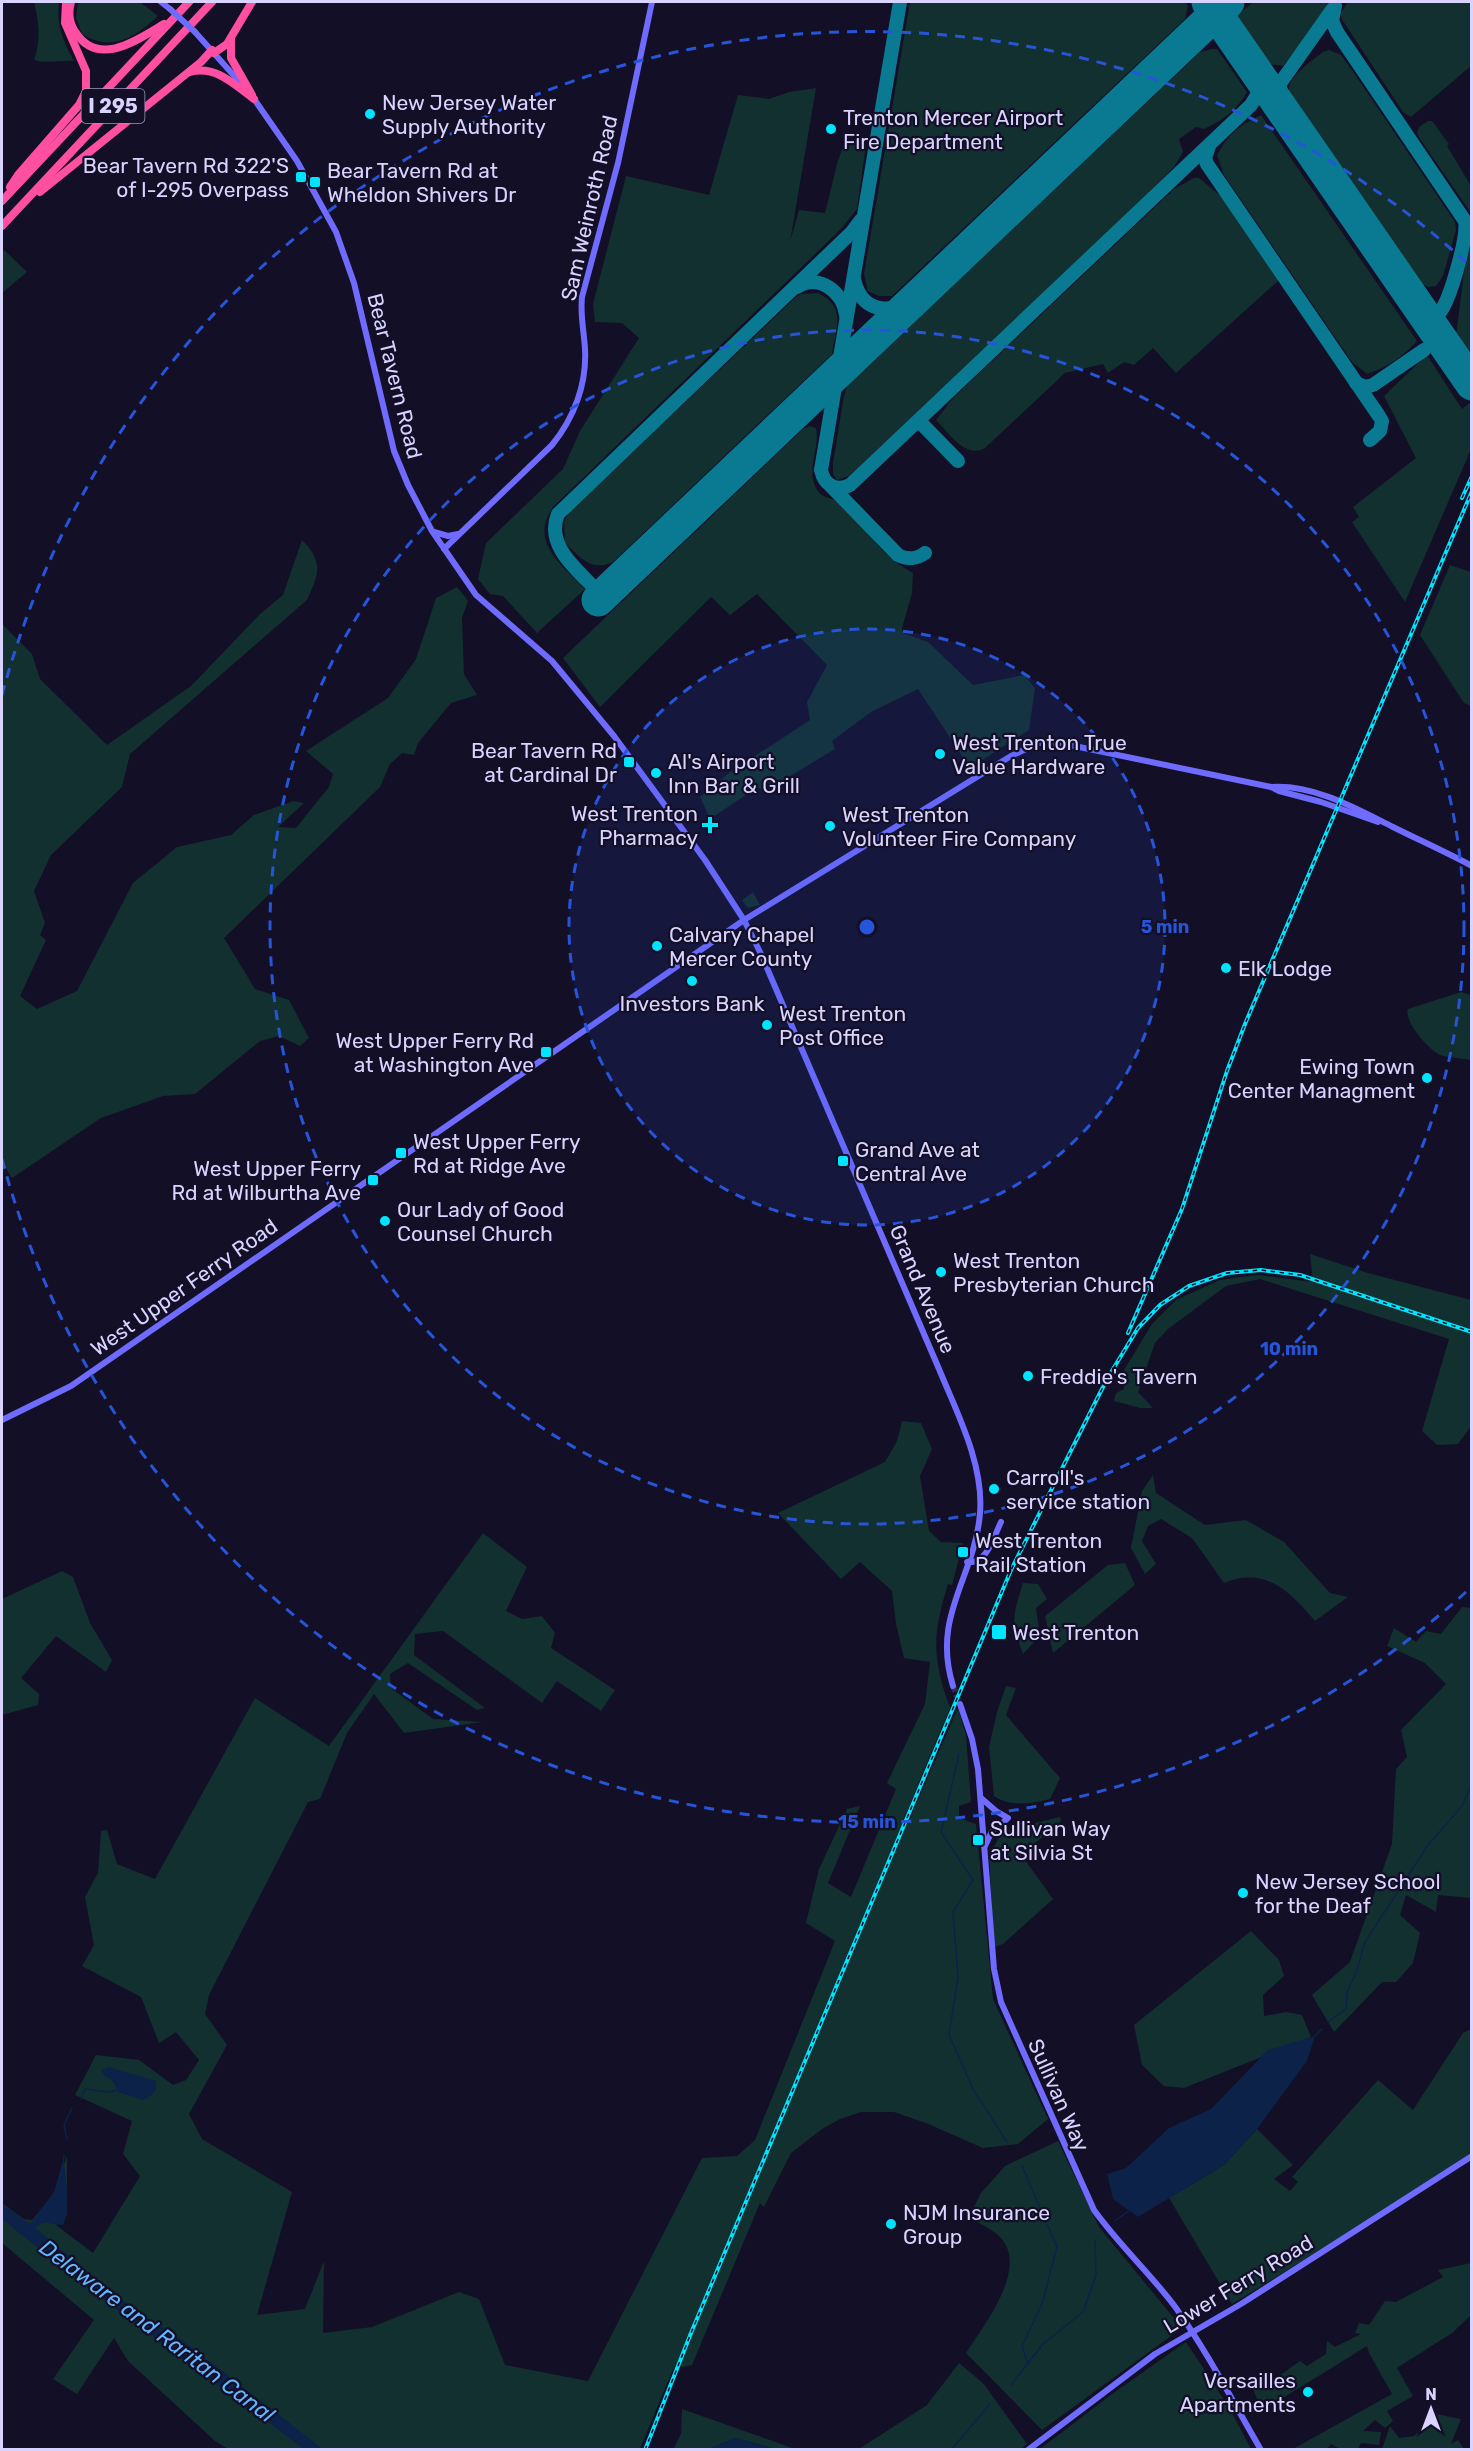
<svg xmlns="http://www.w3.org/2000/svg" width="1473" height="2451" viewBox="0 0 1473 2451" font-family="Rubik,sans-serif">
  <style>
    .green { fill: #12302f }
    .water { fill: #0c2248 }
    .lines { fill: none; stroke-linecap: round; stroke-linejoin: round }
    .stream { stroke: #0c2248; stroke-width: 1.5 }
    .taxiway { stroke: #0a7a92; stroke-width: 14 }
    .runway { stroke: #0a7a92; stroke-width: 33 }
    .secondary-tunnel { stroke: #312d47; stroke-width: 6; stroke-dasharray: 6 3; stroke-linecap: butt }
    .secondary { stroke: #6f6bff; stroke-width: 6 }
    .highway { stroke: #ff4fa3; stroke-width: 8 }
    .rail-casing { stroke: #00e5ff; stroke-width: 4 }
    .rail { stroke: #130f26; stroke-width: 1.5; stroke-dasharray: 4.5; stroke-linecap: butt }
    .secondary-bridge { stroke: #6f6bff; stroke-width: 6 }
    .ring { fill: none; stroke: #2655da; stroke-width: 3; stroke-dasharray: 10 8 }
    .poi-dot { fill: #00e5ff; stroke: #130f26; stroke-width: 2 }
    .labels { text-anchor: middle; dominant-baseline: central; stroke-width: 4.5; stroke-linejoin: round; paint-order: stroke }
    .shield { fill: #130f26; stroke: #9e99be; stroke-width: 1.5 }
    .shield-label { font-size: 20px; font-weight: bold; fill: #d9d4ff }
    .poi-label { font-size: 21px; fill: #d9d4ff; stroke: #130f26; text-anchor: start }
    .street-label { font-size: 21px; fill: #d9d4ff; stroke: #130f26 }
    .water-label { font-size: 22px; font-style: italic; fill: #62b6ff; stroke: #130f26 }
    .centre { fill: #2655da; stroke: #130f26; stroke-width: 3 }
    .ring-label { font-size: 18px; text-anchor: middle; font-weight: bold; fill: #2655da; stroke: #130f26; stroke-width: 4.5; stroke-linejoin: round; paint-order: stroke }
  </style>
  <rect width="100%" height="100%" fill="#130f26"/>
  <g class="green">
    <path d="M34,2h25c-3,21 4,40 15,59 -14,-1 -26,3 -40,-1 7,-19 5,-39 0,-58z"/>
    <path d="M78,2h62l18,14c-23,21 -46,37 -76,18l-6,-16z"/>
    <path d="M910,2h275l3,4 -3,13 -293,277h-13l-11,-5 -4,-17z"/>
    <path d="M1253,2h79l-49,64 -13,-2 -33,-48z"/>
    <path d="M1348,2h123v64l-60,51 -8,-5 -60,-91 -3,-7z"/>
    <path d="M1211,49h6l30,43c-11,19 -23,28 -43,37l-8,-2 -17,12 4,13 -9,15 -32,33 -293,276 -12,4 -4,-6v-11l11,-68 4,-10 351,-332z"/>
    <path d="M1329,50l12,5 13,18 101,149 1,8 -13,46 -7,10 -8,1 -8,-4 -131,-191c-2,-15 23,-31 34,-40z"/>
    <path d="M816,88l-26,154 9,-32 26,3 13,-53 7,-18 21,3 -9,64 -17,21 -287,277c-3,5 -7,12 -8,18 -5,26 24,47 40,64l-48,44 -34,-37 -13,-2 -12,-15 8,-36 77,-74 17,-38 59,-93 -17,-15 -27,-1 -2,-18 33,-128 83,19 29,-100 31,4 20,-7z"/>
    <path d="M1261,115l156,226c-14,16 -30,26 -50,33l-15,-12 -128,-187 -7,-20c12,-22 22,-29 44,-40z"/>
    <path d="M1428,121h4l17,23 -2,2 24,40v27l-51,-74 -3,-6 2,-6z"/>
    <path d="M1194,178h5l23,19 57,83 -103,93 -23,-25 -19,17 -10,-3 -16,11 -5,-9 -38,9 -80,75c-20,11 -36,-15 -49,-28l17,-22 221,-209z"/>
    <path d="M1471,243l1,115h-1l-15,-22 8,-64z"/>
    <path d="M4,250l23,22 -25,21v-40z"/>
    <path d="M818,293c29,14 18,34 14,61l-219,208c-22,10 -32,-4 -48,-19l-1,-21 6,-11 224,-212 7,-5z"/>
    <path d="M1427,355l35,54 9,-7v47l-66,153 -53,-80 7,-5 -6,-10 63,-49 -32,-62z"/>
    <path d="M810,426l6,2c4,18 -8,38 -2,55 6,18 17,13 28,20 7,3 13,15 18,21 18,22 28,35 53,49l-1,20 -10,35 1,5 25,9 45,43 51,-10 11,13 -6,42 -59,38 -52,-79 -47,23 -39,29 3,8 -71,43 -6,-5 -48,32 -10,-22 29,-24 81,-53 -3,-18 20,-37 -70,-71 -27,21 -19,-18 -111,110 -37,-49 240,-229z"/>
    <path d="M302,540c22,22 17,34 5,60l-177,154 -8,33 -71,68 -17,36 11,32 -5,12 6,5 -26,56 17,13 40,-18 56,-108 44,-36 54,-12 23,-20 39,-14 11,2 -26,24 18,1 33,-41 4,-13 -27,-23 82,-53 28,-39 20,-61 21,-11 11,14 -6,17 2,56 13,21 -26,8 -33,40 -4,12 -12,-2 -12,11 -10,23 -156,151 31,51 34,11 20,38 -9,8 -21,-10 -19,5 -65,53 -32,2 -62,22 -89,60 -10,-16v-538l30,30 8,25 67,66 84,-59 69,-72 23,-19z"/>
    <path d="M1450,565l21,7v134l-7,-3 -44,-68z"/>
    <path d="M753,892l7,13 -12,3 -6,-8z"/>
    <path d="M1461,992l10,3v65c-9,-1 -21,-3 -28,-4 -12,-3 -40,-35 -35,-47z"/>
    <path d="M1310,1254l58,19 103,27v126l-13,18 -21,1 -15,-14 27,-92 -189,-60 -34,7 -58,43 -13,14 -17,49 15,16h-13l-26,-7 2,-8 8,-4v-19l28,-46 24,-24 44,-20 20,-3 19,-2 54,7z"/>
    <path d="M902,1421l19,2 11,26 -12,27 9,55 12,11 22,1 -11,42 -4,-1c-16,52 -16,73 2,124l-47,113 5,2 50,-115 8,27 5,67 -12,4v12l17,6 17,175 55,120 -30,25 -35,4 -57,-25 -32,-11h-33l-21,7 -18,10 -31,24 -27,54 -4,-4 -68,162 -19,4 -33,80h-412l-13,-8 -87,-80 -14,-23 -37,56 -24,-15 41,-59 -92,-77v-40l22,16 8,1 21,-25 14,-39v59l-11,10 37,28 47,-77 -17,-22 9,-33 -57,-26 21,-40 43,5 34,25 13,-5 13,-20 -23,-28 -17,11 -18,-46 -59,-31 12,-21 -9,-48 13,-24 3,-42 6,-1 10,34 38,15 100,-181 74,48 154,-213 44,34 -21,44 16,8 20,-3 13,17 -4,15 64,42 -14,21 -44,-30 -15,22 -99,-72 -28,3 -1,21 71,53 -8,2 -69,-47 -18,11 1,14 42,31 50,3 -79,11 -30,-39 -27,39 -27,66 -12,3 -99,193 -4,19 22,31 -38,69 13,25 90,53 -35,123 48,-6 19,-48 -1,72 49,-6 87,-35 20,7 26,66 83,16 114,-223 35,-2 18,-16 80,-199 -29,-18 13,-54 28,-60 13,-3 -32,77 23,14 45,-108 -9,-6 38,-79 5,-42 -26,-4 -8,-34 -4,-33 -32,-29 -19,17 -63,-66 107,-51 12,-21z"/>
    <path d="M1153,1475l3,18 49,32 41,-5 38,22 46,51 18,4 -33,24c-25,-29 -49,-55 -91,-38l-32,-45 -31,-19 -13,7 -6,15 14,23 -11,10 -14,-26 11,-57z"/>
    <path d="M1125,1563l10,22 -82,68 -8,-37 63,-51z"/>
    <path d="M62,1571l11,6 17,46 22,37 -6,12 -50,-36 -35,42 18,16 -1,11 -36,10v-116z"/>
    <path d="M1023,1583l15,1 9,15 -11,9 4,28 -17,18c-13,-33 -10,-39 0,-71z"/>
    <path d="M1462,1607l10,1 -1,290 -33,-3 -2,17 -30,-17 -6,20 20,18 -7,30 -17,19h-14l-48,50 -22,-37 38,-33 42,-118 4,-75 11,-12 -6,-27 45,-46 -21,-21 -38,-17 7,-18 22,14 10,-11 15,3z"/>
    <path d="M1006,1686l10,2 -10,27 54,63 -10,21c-19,5 -40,8 -56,-3l-5,-49 8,-35z"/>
    <path d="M1060,1817l1,4 -36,31v8l28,39 -50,45 -9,3 -5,-92 14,-24z"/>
    <path d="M1251,1931l28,29 5,16 -21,19 1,21 22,-4 16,3 9,22 -127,51 -20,-2 -22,-21 -8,-40z"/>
    <path d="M1471,2029v124l-47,34 -192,117 -63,-106 55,-33 33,-36 36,36 -19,14 16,12 8,-9 -6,-5 86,-97 35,30 50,-77z"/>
    <path d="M1058,2141l41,86 83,101 -140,102 -76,-77c17,-27 64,-85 34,-116 -8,-8 -22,-14 -31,-20l12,-24 24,-27z"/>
    <path d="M1471,2263v52l-19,18 -55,35 16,28 -26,15 6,10 -8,7 -10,-8 -12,11 18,1 -2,13 -18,-2 -3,6 -16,1 -11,-6 -4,5h-34l99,-55 -23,-41 -2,-7 -105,65 -9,-22 9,-7 5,6 11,-4 1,-8 21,-15 7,5 19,-12 1,-13 8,6 26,-13 -6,-1 4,-10 10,2 16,-24 11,1 47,-25 -5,-7z"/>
    <path d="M1186,2342l44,67 21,40h-211l72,-55z"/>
    <path d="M959,2363l24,20 44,61 -6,5h-162l68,-44z"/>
    <path d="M682,2409l113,40h-19l-41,-11 -26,11 -36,1 8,-16z"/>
    <path d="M1436,2414l25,5 -10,25 7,-4 6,9h-82l8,-23 9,12 15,-2z"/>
  </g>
  <g class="water">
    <path d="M1315,2036l-8,25 -50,68 -33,36 -86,52 -25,-18 -6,-25 19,-6 43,-40 42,-19 57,-59z"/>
    <path d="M109,2067l47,14v8l-5,7 -8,4 -25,-8c-4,-9 -4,-13 -14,-16l-3,-6z"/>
    <path d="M62,2164h2c2,18 7,44 -1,61 -11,0 -20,-6 -28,3l102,84 46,29 140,108h-19l-212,-158 -90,-72v-15l28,20 24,-32z"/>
    <path d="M735,2438l41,11h-67z"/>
  </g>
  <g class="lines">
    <g class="stream">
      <path d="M959,1754l-18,78 32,48 -20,32 5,65 -9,58 24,54 34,53"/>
      <path d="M1328,2022l18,-13 1,-17 9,-19 9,-31 63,-97 34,-39 10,-23"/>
      <path d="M1315,2036l7,-7"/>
      <path d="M81,2099l4,-10 23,3 9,-2"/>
      <path d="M67,2139l-3,-14 8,-17"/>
      <path d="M63,2166l1,-11"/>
      <path d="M1022,2166l35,81 -15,57 -20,42 6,18"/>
      <path d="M1115,2221l15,-11"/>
      <path d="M1011,2385l32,-41 40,-32 13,-37 -1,-35"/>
      <path d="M951,2450l39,-46"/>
    </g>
    <g class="taxiway">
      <path d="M900,2l-79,468c3,15 15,22 29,15l401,-380 9,-15v-13"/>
      <path d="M1335,6l-3,15 5,11 128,189c3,16 -15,79 -25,91"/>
      <path d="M1284,111l-8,-13 5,-16 51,-72"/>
      <path d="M1209,146l-4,12 2,6 172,252 3,5 -2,10 -10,9"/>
      <path d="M854,279c7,32 31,35 58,23"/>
      <path d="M797,287c22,-14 46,5 49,28"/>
      <path d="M1356,383l9,4 8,-2 51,-35"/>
      <path d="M919,421l39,40"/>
      <path d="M830,485l68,70c9,5 19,4 27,-2"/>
      <path d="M602,596c-20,-23 -58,-48 -44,-82l294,-282 9,-12"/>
    </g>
    <g class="runway">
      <path d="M1208,2l264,382"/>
      <path d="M598,600l630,-598"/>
    </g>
    <path class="secondary-tunnel" d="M953,1686l7,18"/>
    <g class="secondary">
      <path d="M161,2l9,7"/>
      <path d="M195,32l50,56"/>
      <path d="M252,96l45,65 39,71 18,51 40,168 14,34 24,46 44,64 76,66 62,75 91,124 39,60 17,34 178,415c18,44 45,95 41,144 -5,65 -49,102 -27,173"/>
      <path d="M434,532l14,4 10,-2"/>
      <path d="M444,549l108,-104c22,-27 35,-61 33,-96 -1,-18 -5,-34 -3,-52l36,-134 34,-161"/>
      <path d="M1271,787l8,4 42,11 57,20"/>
      <path d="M2,1420l69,-34 673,-466 267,-164 28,-13h21l211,44c43,-3 86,22 122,40 26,13 53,25 79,39"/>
      <path d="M967,1562c20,3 27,-26 34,-40"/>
      <path d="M960,1704l12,35 6,30 16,200 7,33 93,208c25,35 57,64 82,98 32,45 57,94 85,142"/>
      <path d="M981,1798l15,13 12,7 -17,15 -6,13"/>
      <path d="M1028,2450l127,-96 86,-50 231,-148"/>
    </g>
    <g class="highway">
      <path d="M71,2c-3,10 -2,22 5,31 23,35 63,6 88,-9"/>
      <path d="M231,38v20l21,37"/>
      <path d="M214,53l13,-9 25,-42"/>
      <path d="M190,72c26,-7 45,13 64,27"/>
      <path d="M10,187l8,-12 61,-70 7,-14v-20l-21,-48 1,-21"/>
      <path d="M40,192l161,-130 11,-12"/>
      <path d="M2,201l187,-199"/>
      <path d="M2,226l210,-224"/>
    </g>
    <defs>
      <g id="rail">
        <path d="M1462,498l10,-22"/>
        <path d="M1128,1333l54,-124 45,-138 18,-47 227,-533"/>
        <path d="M645,2450l46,-117 320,-763 96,-191 31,-51 22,-23 29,-19 38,-13 34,-3 39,5 172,57"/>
      </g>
    </defs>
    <use href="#rail" class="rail-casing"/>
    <use href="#rail" class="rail"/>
    <path class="secondary-bridge" d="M170,9l25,23"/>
  </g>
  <circle cx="867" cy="927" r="298" fill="#2655da" fill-opacity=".12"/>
  <g class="ring">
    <circle cx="867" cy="927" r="298"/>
    <circle cx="867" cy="927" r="597"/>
    <path d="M1466 1592A895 895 0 0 1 2 1159M2 695A895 895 0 0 1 1466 262"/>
  </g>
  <g class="poi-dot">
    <circle cx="370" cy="114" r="6"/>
    <circle cx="831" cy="129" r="6"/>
    <rect x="295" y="171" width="12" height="12" rx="3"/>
    <rect x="309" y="176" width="12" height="12" rx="3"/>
    <circle cx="940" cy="754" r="6"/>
    <rect x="623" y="756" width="12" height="12" rx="3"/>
    <circle cx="656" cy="773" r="6"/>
    <path d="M707 816h6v6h6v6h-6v6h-6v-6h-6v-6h6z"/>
    <circle cx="830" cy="826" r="6"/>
    <circle cx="657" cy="946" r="6"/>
    <circle cx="1226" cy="968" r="6"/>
    <circle cx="692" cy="981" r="6"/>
    <circle cx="767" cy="1025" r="6"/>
    <rect x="540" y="1046" width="12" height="12" rx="3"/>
    <circle cx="1427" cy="1078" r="6"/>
    <rect x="395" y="1147" width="12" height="12" rx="3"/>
    <rect x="837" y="1155" width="12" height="12" rx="3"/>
    <rect x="367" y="1174" width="12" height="12" rx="3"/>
    <circle cx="385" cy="1221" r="6"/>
    <circle cx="941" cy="1272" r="6"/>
    <circle cx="1028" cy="1376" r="6"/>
    <circle cx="994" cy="1489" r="6"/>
    <rect x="957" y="1546" width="12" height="12" rx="3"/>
    <rect x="991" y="1624" width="16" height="16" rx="3"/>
    <rect x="972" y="1834" width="12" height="12" rx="3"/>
    <circle cx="1243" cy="1893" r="6"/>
    <circle cx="891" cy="2224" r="6"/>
    <circle cx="1308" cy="2392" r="6"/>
  </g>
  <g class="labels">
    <rect class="shield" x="81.5" y="89" width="63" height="34" rx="4.5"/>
    <g class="shield-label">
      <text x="113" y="106">I 295</text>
    </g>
    <g class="poi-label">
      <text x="382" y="102">New Jersey Water<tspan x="382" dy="24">Supply Authority</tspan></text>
      <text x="843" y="117">Trenton Mercer Airport<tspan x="843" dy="24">Fire Department</tspan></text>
      <text x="289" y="165" text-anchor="end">Bear Tavern Rd 322'S<tspan x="289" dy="24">of I-295 Overpass</tspan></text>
      <text x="327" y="170">Bear Tavern Rd at<tspan x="327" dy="24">Wheldon Shivers Dr</tspan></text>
      <text x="952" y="742">West Trenton True<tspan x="952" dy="24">Value Hardware</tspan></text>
      <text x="617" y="750" text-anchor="end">Bear Tavern Rd<tspan x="617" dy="24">at Cardinal Dr</tspan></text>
      <text x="668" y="761">Al's Airport<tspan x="668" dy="24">Inn Bar &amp; Grill</tspan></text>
      <text x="698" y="813" text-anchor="end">West Trenton<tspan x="698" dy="24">Pharmacy</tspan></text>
      <text x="842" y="814">West Trenton<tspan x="842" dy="24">Volunteer Fire Company</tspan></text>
      <text x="669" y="934">Calvary Chapel<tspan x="669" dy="24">Mercer County</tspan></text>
      <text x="1238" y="968">Elk Lodge</text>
      <text x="692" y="1003" text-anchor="middle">Investors Bank</text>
      <text x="779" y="1013">West Trenton<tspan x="779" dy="24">Post Office</tspan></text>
      <text x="534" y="1040" text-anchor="end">West Upper Ferry Rd<tspan x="534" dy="24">at Washington Ave</tspan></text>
      <text x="1415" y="1066" text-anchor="end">Ewing Town<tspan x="1415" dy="24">Center Managment</tspan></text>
      <text x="413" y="1141">West Upper Ferry<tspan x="413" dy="24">Rd at Ridge Ave</tspan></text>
      <text x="855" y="1149">Grand Ave at<tspan x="855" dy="24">Central Ave</tspan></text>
      <text x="361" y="1168" text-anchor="end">West Upper Ferry<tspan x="361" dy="24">Rd at Wilburtha Ave</tspan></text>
      <text x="397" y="1209">Our Lady of Good<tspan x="397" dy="24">Counsel Church</tspan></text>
      <text x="953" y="1260">West Trenton<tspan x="953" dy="24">Presbyterian Church</tspan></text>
      <text x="1040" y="1376">Freddie's Tavern</text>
      <text x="1006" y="1477">Carroll's<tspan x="1006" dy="24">service station</tspan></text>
      <text x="975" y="1540">West Trenton<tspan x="975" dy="24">Rail Station</tspan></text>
      <text x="1012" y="1632">West Trenton</text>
      <text x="990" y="1828">Sullivan Way<tspan x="990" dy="24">at Silvia St</tspan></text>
      <text x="1255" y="1881">New Jersey School<tspan x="1255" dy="24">for the Deaf</tspan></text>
      <text x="903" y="2212">NJM Insurance<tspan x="903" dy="24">Group</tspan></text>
      <text x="1296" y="2380" text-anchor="end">Versailles<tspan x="1296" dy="24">Apartments</tspan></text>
    </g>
    <g class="street-label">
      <text transform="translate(589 208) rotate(-77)">Sam Weinroth Road</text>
      <text transform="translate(395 376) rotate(76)">Bear Tavern Road</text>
      <text transform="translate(184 1287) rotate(-35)">West Upper Ferry Road</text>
      <text transform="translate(923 1289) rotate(67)">Grand Avenue</text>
      <text transform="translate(1059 2095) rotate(66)">Sullivan Way</text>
      <text transform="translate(1238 2284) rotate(-31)">Lower Ferry Road</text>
    </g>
    <g class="water-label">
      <text transform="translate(157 2331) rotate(37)">Delaware and Raritan Canal</text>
    </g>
  </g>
  <circle cx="867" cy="927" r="9" class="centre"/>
  <g class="ring-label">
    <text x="1165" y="933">5 min</text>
    <text x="1289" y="1355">10 min</text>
    <text x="867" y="1828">15 min</text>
  </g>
  <rect width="1473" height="2451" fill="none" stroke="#d9d4ff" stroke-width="6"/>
  <g transform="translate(1431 2409)" stroke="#130f26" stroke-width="4.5" paint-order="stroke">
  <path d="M0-4.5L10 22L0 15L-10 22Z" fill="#d9d4ff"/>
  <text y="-9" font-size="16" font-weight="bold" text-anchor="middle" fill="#d9d4ff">N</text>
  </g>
</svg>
